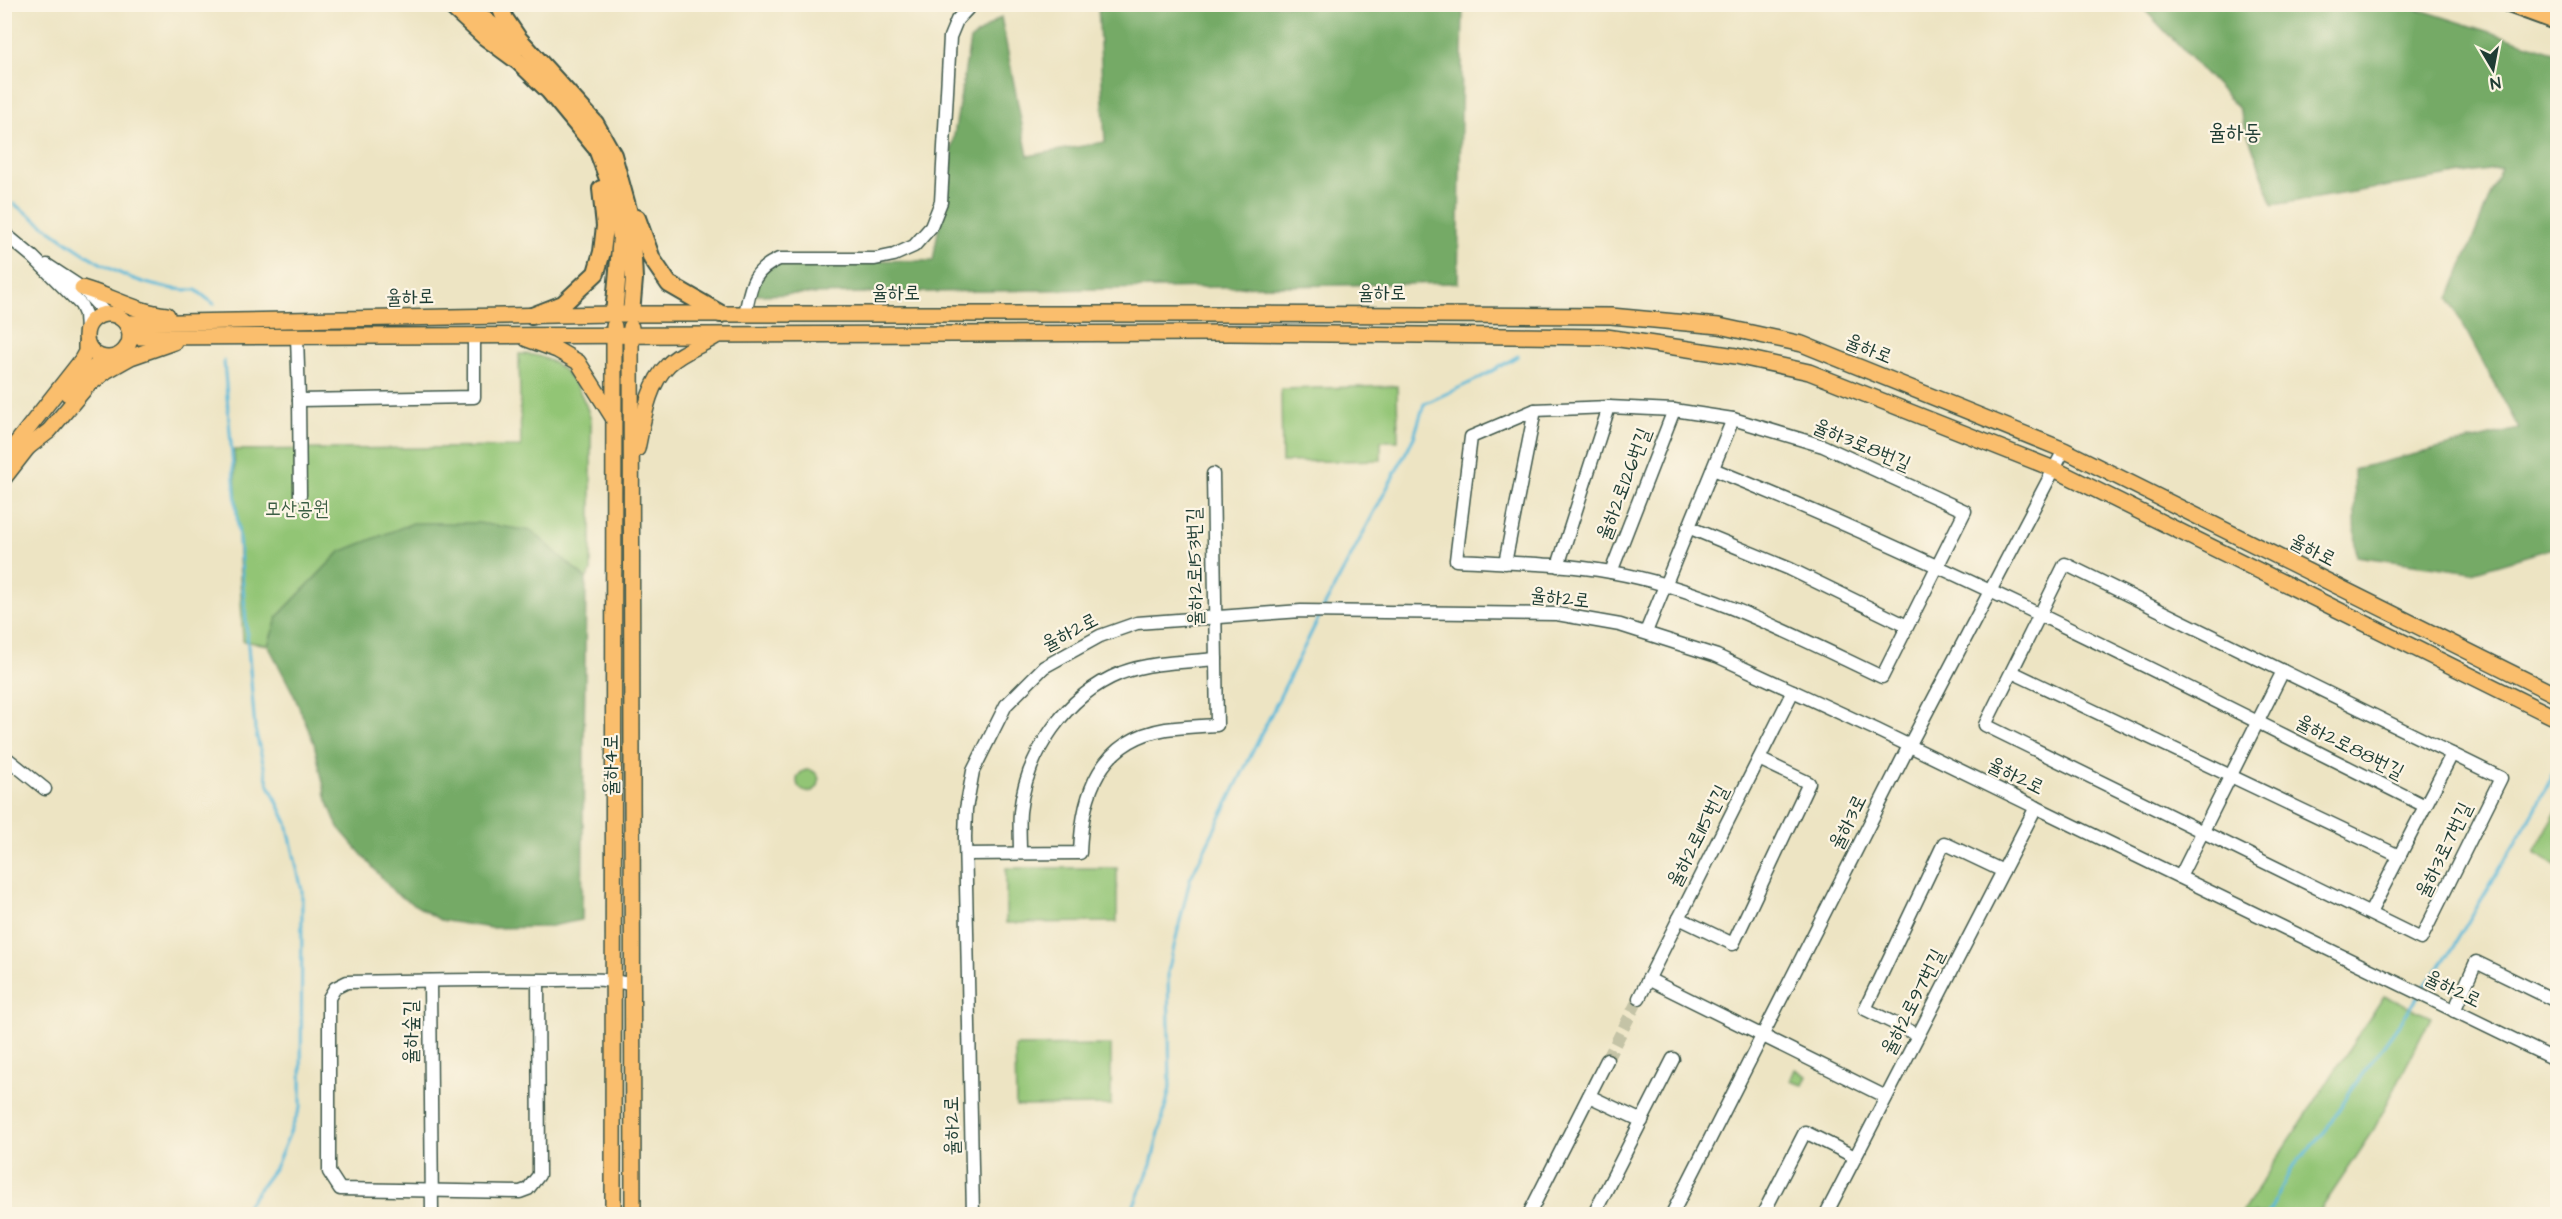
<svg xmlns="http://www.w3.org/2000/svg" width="2562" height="1219" viewBox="0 0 2562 1219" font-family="'Architects Daughter','Poor Story',sans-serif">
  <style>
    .green { fill: #92c575; stroke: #588154; stroke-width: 1.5 }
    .forest { fill: #75aa66; stroke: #4a744d; stroke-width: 1.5 }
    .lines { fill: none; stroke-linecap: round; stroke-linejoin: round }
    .stream { stroke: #5bb9d9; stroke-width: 3 }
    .minor-tunnel { stroke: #c4c3a6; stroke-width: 12; stroke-dasharray: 12 6; stroke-linecap: butt }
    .minor-casing { stroke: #3e5649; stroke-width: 15 }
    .major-casing { stroke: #3e5649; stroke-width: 18 }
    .highway-casing { stroke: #3e5649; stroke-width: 20 }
    .minor { stroke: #fff; stroke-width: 12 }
    .major { stroke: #fabe6d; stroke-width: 15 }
    .highway { stroke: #fabe6d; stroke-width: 16 }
    .labels { text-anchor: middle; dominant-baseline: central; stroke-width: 4.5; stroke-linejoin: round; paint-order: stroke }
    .street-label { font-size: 20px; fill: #1f3d34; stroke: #fcf5e5 }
    .park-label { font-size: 20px; fill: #3c5f44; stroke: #fcf5e5 }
    .quarter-label { font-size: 22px; fill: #1f3d34; stroke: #fcf5e5 }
  </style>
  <rect width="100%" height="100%" fill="#fcf5e5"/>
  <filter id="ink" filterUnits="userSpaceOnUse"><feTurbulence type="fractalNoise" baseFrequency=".0167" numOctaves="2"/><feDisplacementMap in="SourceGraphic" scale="12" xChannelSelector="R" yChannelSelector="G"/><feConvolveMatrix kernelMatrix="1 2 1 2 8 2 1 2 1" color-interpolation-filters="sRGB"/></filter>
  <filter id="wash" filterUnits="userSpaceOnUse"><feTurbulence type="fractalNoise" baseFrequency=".008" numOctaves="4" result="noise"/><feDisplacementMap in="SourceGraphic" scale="24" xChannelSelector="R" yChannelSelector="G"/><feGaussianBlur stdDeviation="1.35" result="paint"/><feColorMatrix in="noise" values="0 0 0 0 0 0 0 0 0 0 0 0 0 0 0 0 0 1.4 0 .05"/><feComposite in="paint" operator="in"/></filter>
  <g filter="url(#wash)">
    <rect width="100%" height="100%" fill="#ede4c3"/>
    <g class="green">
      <path d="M519,354c41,-1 61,29 72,66v151l-5,8 -55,-48 -191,21 -62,64 -10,29 -25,-4 -9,-191 287,-3z"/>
      <path d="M1397,386l1,55h-17v19l-99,2 -1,-73z"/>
      <circle cx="808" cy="781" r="11"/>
      <path d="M2557,810v56l-23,-13z"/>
      <path d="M1006,868h111v54l-111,1z"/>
      <path d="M2384,996l47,21 -59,116 -54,81h-77z"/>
      <path d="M1111,1045v60l-95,1 -1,-60z"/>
      <path d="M1795,1069l12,7 -4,9 -13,-4z"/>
    </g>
    <g class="forest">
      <path d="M1098,5h365l-5,278 -709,12 4,-17 26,-19 154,2 37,-221 31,-23 27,139 77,-14z"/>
      <path d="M2140,5h265l152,48v494l-85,25 -116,-16 -2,-87 165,-40 -70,-130 52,-131 -228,37 -34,-96z"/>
      <path d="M413,523h65l54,8 54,48 -4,341 -36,7 -55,1 -51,-8 -45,-27 -57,-66 -11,-27 -13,-57 -21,-50 -25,-48 10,-29 62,-64z"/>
    </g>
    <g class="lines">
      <g class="stream">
        <path d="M14,204c58,40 108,87 182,86l18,14"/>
        <path d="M224,361l31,368 13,54 19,40 15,68 -1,215 -25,60 -31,42 -7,6"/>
        <path d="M1323,609l91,-172 10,-33 54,-25 40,-23"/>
        <path d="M2422,990l28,-38 85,-142 23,-47"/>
        <path d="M1130,1214l21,-49 19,-77 -2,-116 22,-93 130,-264"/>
        <path d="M2268,1214l24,-46 34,-38 25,-40 68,-94"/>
      </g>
    </g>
  </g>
  <g filter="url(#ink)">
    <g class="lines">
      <path class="minor-tunnel" d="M1607,1060l32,-62"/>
      <defs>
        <g id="minor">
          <path d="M4,233l29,24 48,48 4,9 1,18"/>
          <path d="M47,265l35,23 24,26"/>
          <path d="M745,314c6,-27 6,-43 34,-55h96l19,-4 20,-9 17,-19 10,-25 9,-165 7,-17 15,-16"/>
          <path d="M297,336l2,64 175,-3v-61"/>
          <path d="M299,400l1,95"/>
          <path d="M1609,407l65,3 59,9 90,27 142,65 -83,166c-87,-41 -175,-88 -271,-105 -51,-9 -104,-9 -155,-12l15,-123 64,-27z"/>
          <path d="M1713,469c243,98 478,220 712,337"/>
          <path d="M1688,527l102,42 117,57"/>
          <path d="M1505,563l30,-153"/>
          <path d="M2065,564l436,214 -80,161 -436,-214z"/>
          <path d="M1558,566l51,-159"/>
          <path d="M1611,572l63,-162"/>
          <path d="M1646,632l87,-213"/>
          <path d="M2012,672l387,184"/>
          <path d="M4,756l41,33"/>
          <path d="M1020,853c0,-13 -1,-28 0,-41 6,-58 46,-117 101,-139 30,-11 63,-11 95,-14"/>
          <path d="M966,854l114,-1c2,-60 20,-113 86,-124 17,-2 34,-3 51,-4l-4,-251"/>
          <path d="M2180,877l103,-206"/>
          <path d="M2370,913l82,-159"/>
          <path d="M1679,918l54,26 76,-161 -50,-24"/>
          <path d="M1648,979l238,118"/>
          <path d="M538,980l1,195 -11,14 -8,3 -180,-3 -11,-17v-174l6,-10 12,-6c68,-1 135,-3 203,-2 28,0 56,-3 82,5"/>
          <path d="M430,981l2,233"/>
          <path d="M1639,998l154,-307"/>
          <path d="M2454,1011l22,-49 82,40"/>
          <path d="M1918,1035l-53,-26 79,-166 59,28"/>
          <path d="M1589,1096l53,25"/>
          <path d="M973,1214l-8,-377 1,-28 7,-38 33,-66 38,-38 56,-31 37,-13 164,-12 256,3 63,11 97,31 160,74 681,331"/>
          <path d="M1529,1214l78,-154"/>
          <path d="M1594,1214l79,-155"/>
          <path d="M1672,1214l237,-468 155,-296"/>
          <path d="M1763,1214l42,-82 50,25"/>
          <path d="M1826,1214l210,-407"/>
        </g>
        <g id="major">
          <path d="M82,288c29,8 54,24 85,27"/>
          <circle cx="108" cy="336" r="22"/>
          <path d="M126,323l488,-9h615l382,2 108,10 83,18 262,106 494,246"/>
          <path d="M631,327l2,887"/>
          <path d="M130,337l1099,-4 377,4 130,19 73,16 245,97 504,250"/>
          <path d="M527,339l30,11 21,12 36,57"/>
          <path d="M68,394c13,-16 24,-29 43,-36"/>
          <path d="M27,448l22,-17 38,-45 19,-15 25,-14 43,-15"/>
          <path d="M637,449c6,-27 10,-64 31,-84 12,-13 33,-19 48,-29"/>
          <path d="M4,459l77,-98 5,-9v-9"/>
          <path d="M4,478l28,-36"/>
          <path d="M613,1214l1,-888"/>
        </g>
        <g id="highway">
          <path d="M449,4l36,33 34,25 30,29 48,58 14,38 10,50 -7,77"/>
          <path d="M466,4l52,43"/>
          <path d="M499,4l6,15 13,19 77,85 18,32 16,58 3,25 2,41 -3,35"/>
          <path d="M2509,4l49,18"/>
          <path d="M637,218l15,41 17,25 52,30"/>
          <path d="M532,316l31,-12 33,-31 6,-21 3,-26 -4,-37"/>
        </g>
      </defs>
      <use href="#minor" class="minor-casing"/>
      <use href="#major" class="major-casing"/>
      <use href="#highway" class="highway-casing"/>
      <use href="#minor" class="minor"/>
      <use href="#major" class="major"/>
      <use href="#highway" class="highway"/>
    </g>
  </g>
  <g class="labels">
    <g class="street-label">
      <text x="896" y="293">율하로</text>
      <text x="1382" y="293">율하로</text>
      <text transform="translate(410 297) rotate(-1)">율하로</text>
      <text transform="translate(1869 349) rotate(22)">율하로</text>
      <text transform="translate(1862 445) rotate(23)">율하3로8번길</text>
      <text transform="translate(1624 484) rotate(-69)">율하2로126번길</text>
      <text transform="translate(2313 550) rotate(27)">율하로</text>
      <text transform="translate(1195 567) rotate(-91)">율하2로153번길</text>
      <text transform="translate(1560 598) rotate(6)">율하2로</text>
      <text transform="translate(1070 632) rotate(-27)">율하2로</text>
      <text transform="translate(2350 747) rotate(27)">율하2로88번길</text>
      <text transform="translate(611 765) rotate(-90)">율하4로</text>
      <text transform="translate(2016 776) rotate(26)">율하2로</text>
      <text transform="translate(1848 822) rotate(-63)">율하3로</text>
      <text transform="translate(1698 836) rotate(-63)">율하2로115번길</text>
      <text transform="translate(2444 850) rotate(-64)">율하3로7번길</text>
      <text transform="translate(2453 989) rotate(26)">율하2로</text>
      <text transform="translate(1913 1002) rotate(-63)">율하2로97번길</text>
      <text transform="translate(411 1032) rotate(-90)">율하숲길</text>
      <text transform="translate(952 1126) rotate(-91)">율하2로</text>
    </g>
    <g class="park-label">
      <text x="297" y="509">모산공원</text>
    </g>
    <g class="quarter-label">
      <text x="2235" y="132">율하동</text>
    </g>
  </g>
  <rect width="2562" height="1219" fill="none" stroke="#fcf5e5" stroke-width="24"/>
  <g transform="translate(2493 69) rotate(170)" stroke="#fcf5e5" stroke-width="4.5" paint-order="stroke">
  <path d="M0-4.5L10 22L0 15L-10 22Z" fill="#1f3d34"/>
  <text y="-9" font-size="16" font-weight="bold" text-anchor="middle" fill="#1f3d34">N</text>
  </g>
</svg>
